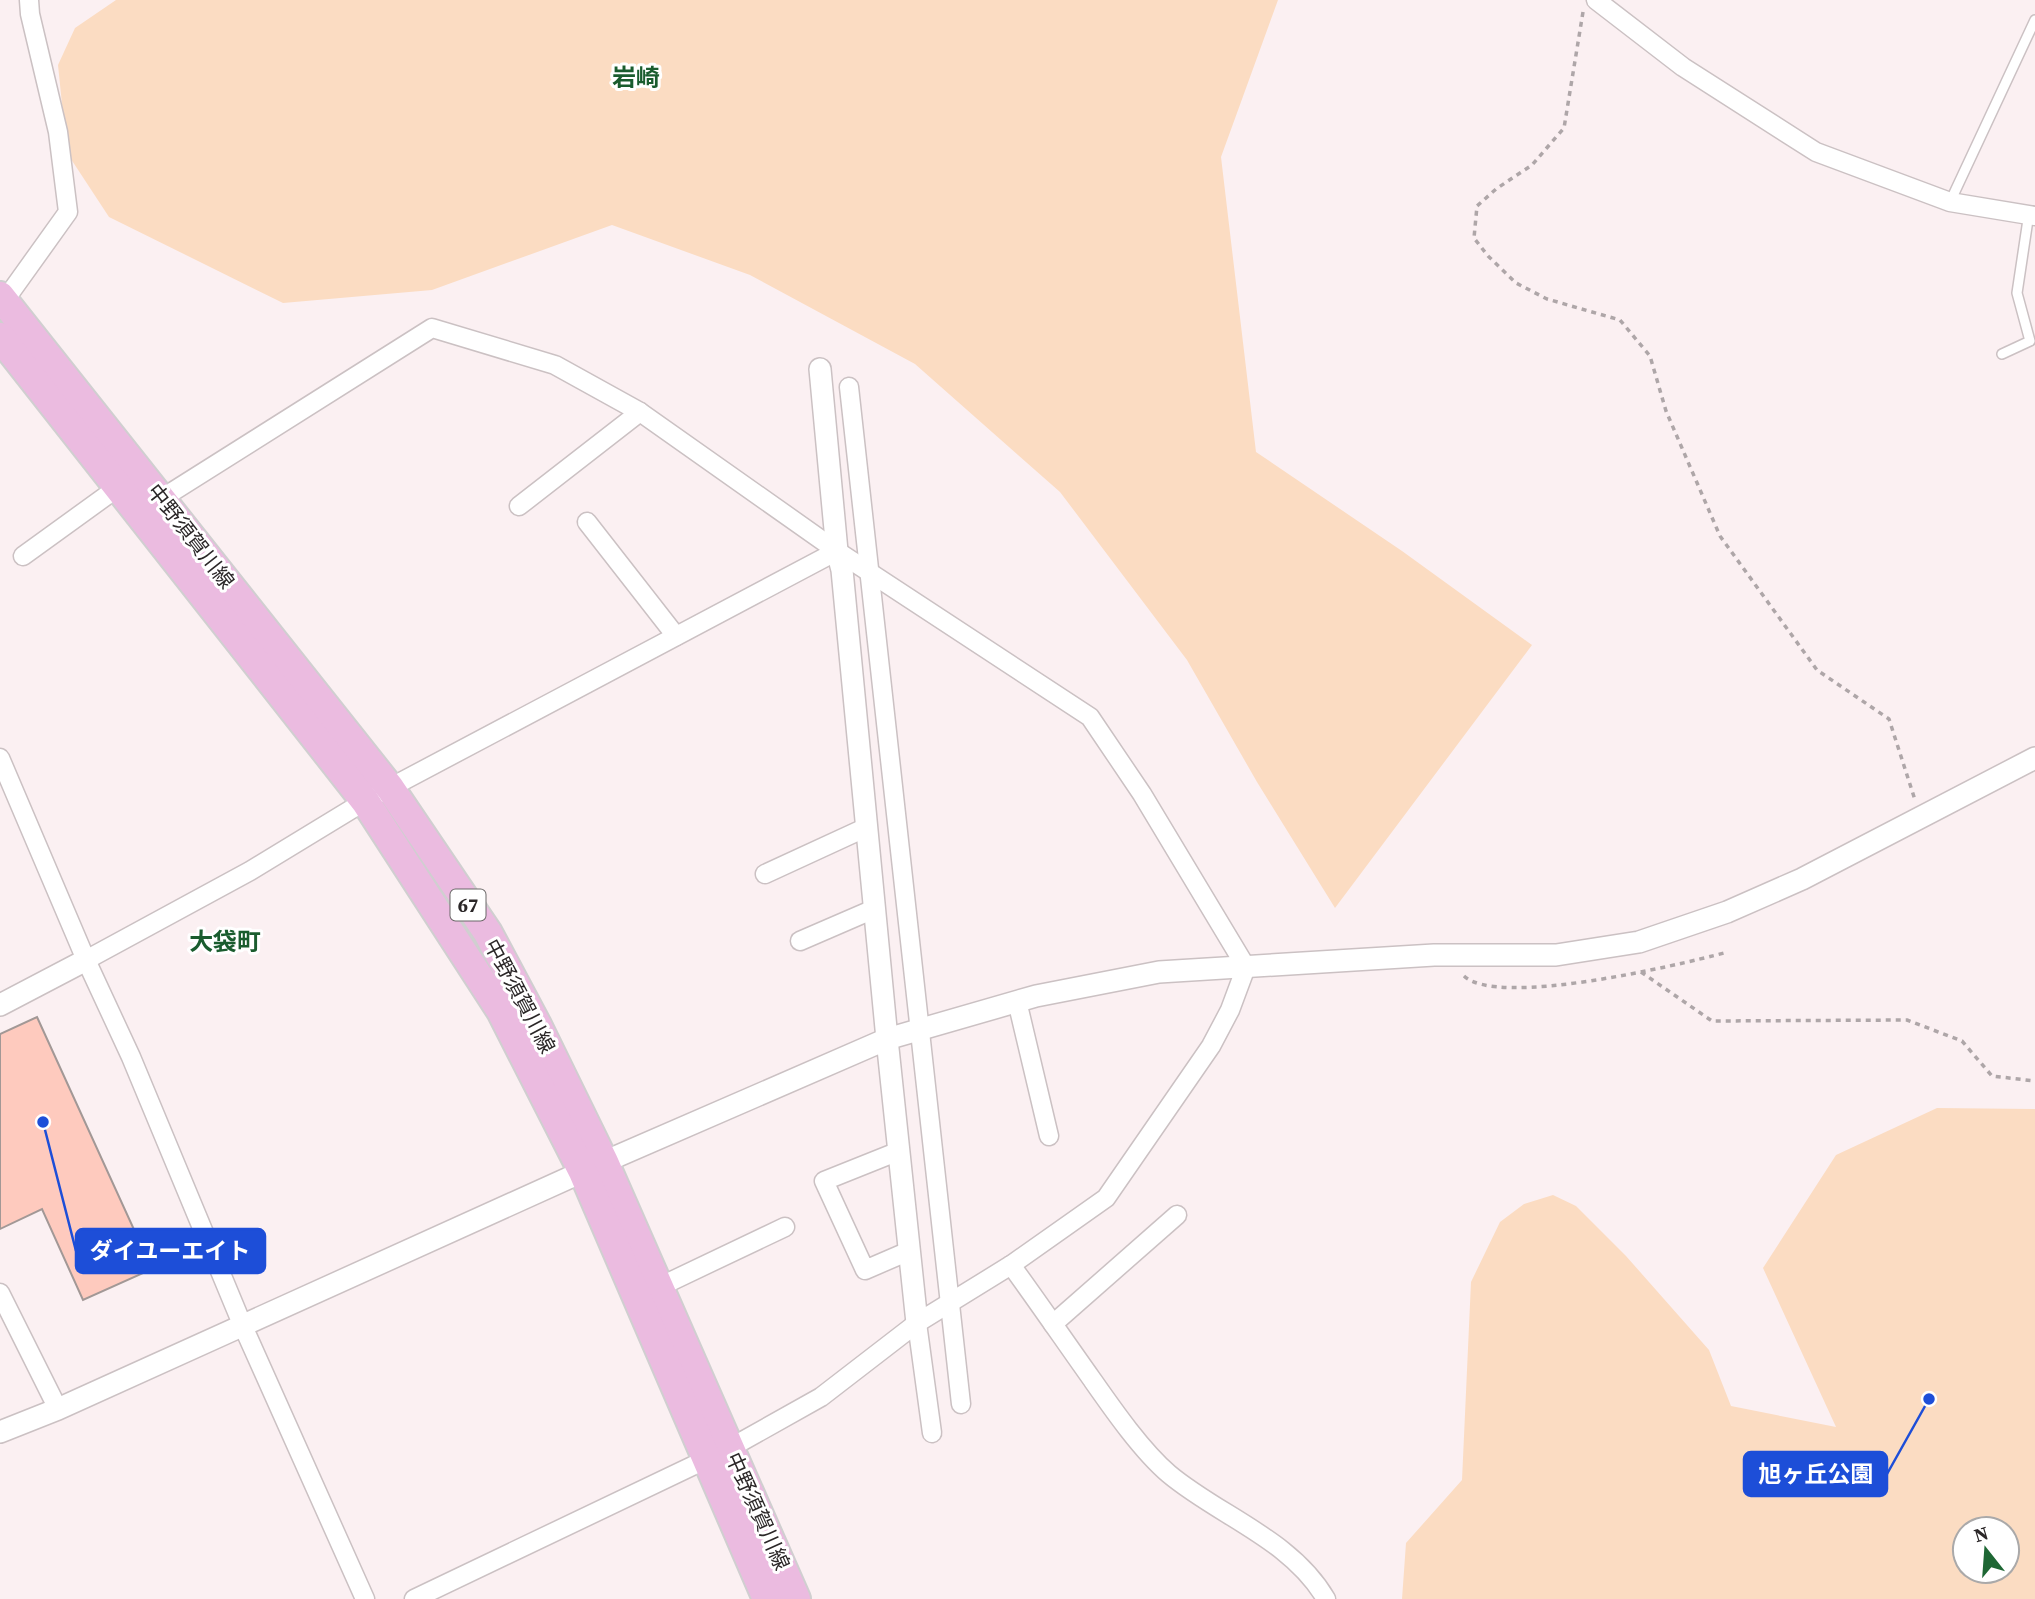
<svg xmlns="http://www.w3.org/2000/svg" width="2035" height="1599" viewBox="0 0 2035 1599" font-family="'Source Serif 4','Noto Sans JP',serif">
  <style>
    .green { fill: #fbdcc2; fill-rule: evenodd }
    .building { fill: #fecabe; stroke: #a29896; stroke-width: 2 }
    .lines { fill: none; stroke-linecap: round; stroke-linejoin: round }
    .service-casing { stroke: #cbc1c3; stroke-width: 12 }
    .minor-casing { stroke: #cbc1c3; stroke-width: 21 }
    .tertiary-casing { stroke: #cbc1c3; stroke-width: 24 }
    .primary-casing { stroke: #d0cfd0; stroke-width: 32 }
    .path { stroke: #aea6a8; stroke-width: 3.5; stroke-dasharray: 5 5; stroke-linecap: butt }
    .service { stroke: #fff; stroke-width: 9 }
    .minor { stroke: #fff; stroke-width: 18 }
    .tertiary { stroke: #fff; stroke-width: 21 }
    .primary { stroke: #ebbbe0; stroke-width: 28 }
    .labels { text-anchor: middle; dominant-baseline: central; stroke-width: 6; stroke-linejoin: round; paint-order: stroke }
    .shield { fill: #fff; stroke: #6b6868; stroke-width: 2 }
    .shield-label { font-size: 19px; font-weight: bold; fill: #2b2728 }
    .street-label { font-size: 21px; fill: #2b2728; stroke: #fff }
    .quarter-label { font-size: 24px; font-weight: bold; fill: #1a5c2e; stroke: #fff }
    .leader { fill: none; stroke: #1d4ed8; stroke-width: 2.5 }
    .callout-dot { fill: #1d4ed8; stroke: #fff; stroke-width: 2.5 }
    .callout { fill: #1d4ed8; stroke: #1d4ed8; stroke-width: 2.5 }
    .callout-label { font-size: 23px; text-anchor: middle; font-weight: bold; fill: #fff }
  </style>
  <rect width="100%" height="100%" fill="#fbf0f2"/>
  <g class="green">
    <path d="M116,0h1162l-57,157 35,295 146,99 130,94 -197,263 -78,-126 -70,-122 -127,-168 -145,-128 -165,-89 -138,-50 -180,65 -149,13 -174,-86 -42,-64 -9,-88 17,-37z"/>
    <path d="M1937,1108l98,1v490h-633l4,-56 56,-63 9,-198 29,-60 24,-18 29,-9 23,11 50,50 83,94 22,56 105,21 -73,-159 73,-113zM1965,1529h42v42h-42z"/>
  </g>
  <path class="building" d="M37,1017l115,252 -69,31 -41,-91 -42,20v-195z"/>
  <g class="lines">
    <defs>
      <g id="service">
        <path d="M1950,202l85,-182"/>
        <path d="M2002,354l28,-13 -13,-48 12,-80"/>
      </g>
      <g id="minor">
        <path d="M1596,0l87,67 133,85 134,50 85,14"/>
        <path d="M0,307l68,-95 -10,-80 -28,-118 -1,-14"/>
        <path d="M849,387l112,1017"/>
        <path d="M153,504l279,-176 123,37 85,47 197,139 253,166 52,77 104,173 -16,43 -19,36 -105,152 -95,67 -94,58 -96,74 -91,51 -316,151"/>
        <path d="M519,506l121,-94"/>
        <path d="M587,522l89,114"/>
        <path d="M23,556l94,-68"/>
        <path d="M0,758l86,202 45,97 111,267 123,275"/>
        <path d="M765,874l102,-47"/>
        <path d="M800,941l74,-32"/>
        <path d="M86,960l164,-89 115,-70 472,-250"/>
        <path d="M1017,1001l32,135"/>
        <path d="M899,1151l-75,30 41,89 44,-19"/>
        <path d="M1011,1265c27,37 53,75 80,113 21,30 50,72 78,96 50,42 122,65 157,125"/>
        <path d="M659,1287l126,-60"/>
        <path d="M0,1293l58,116"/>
        <path d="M917,1323l15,110"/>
        <path d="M1053,1324l124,-109"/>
      </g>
      <g id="tertiary">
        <path d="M820,369l17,182 5,19 45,469 30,284"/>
        <path d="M0,1005l86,-45"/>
        <path d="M0,1432l58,-23 546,-247 283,-123 149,-43 123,-24 275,-17h122l83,-13 88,-30 75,-33 233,-121"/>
      </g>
      <g id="primary">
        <path d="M0,296l390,492 98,145 49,92 67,137 192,437"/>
        <path d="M0,337l365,464 136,210 82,161 184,427"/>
      </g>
    </defs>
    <use href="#service" class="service-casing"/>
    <use href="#minor" class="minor-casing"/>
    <use href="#tertiary" class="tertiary-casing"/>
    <use href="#primary" class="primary-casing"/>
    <g class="path">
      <path d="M1583,12l-19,116 -32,37 -36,24 -19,17 -3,32 14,18 28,27 31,16 73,21 30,36 16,55 54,125 97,134 72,49 26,81"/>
      <path d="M1641,972l71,49 195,-1 55,21 30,35 43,5"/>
      <path d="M1464,976c34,32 214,-11 260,-23"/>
    </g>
    <use href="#service" class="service"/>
    <use href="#minor" class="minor"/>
    <use href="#tertiary" class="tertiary"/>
    <use href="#primary" class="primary"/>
  </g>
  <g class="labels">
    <rect class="shield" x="450.5" y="889.5" width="35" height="31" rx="5"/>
    <g class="shield-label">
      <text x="468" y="905">67</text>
    </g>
    <g class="street-label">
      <text transform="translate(191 536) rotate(52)">中野須賀川線</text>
      <text transform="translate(520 996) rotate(62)">中野須賀川線</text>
      <text transform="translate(758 1511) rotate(66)">中野須賀川線</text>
    </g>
    <g class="quarter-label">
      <text x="636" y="77">岩崎</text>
      <text x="225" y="941">大袋町</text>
    </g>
  </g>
  <path class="leader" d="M43 1122L76 1251M1929 1399L1887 1474"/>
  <g class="callout-dot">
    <circle cx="43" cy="1122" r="7"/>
    <circle cx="1929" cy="1399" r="7"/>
  </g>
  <g class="callout">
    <rect x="76" y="1229" width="189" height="44" rx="7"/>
    <rect x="1744" y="1452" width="143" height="44" rx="7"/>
  </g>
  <g class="callout-label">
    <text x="170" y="1259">ダイユーエイト</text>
    <text x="1816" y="1482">旭ヶ丘公園</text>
  </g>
  <g transform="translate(1986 1550) rotate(343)"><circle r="33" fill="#ffffff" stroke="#aaa9a9" stroke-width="2"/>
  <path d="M0-5L12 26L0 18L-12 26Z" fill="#1e6734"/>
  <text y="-10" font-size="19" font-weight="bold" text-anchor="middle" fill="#2b2728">N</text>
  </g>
</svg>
